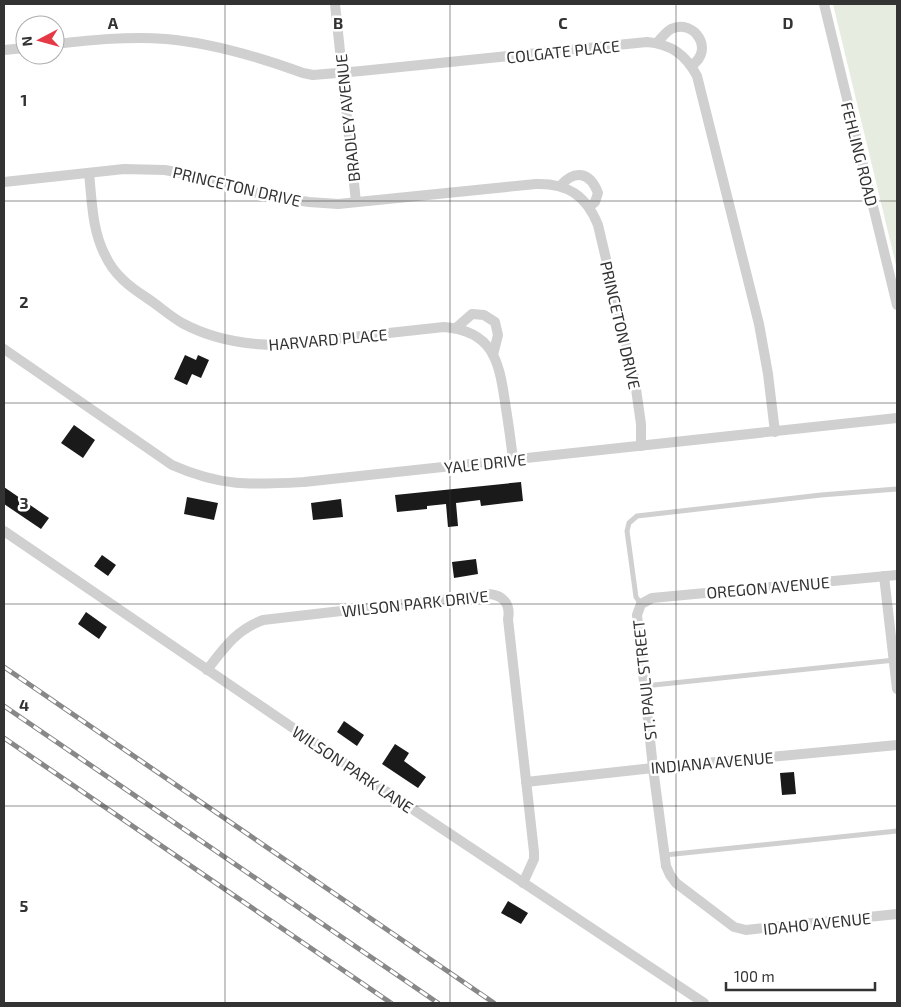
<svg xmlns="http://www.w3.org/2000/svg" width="901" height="1007" viewBox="0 0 901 1007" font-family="'Exo 2',sans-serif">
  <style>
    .green { fill: #e6ecdf }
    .building { fill: #1a1a1a }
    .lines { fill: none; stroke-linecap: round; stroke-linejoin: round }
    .lane { stroke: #d0d0d0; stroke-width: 5 }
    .street { stroke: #d0d0d0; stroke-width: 10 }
    .rail-casing { stroke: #888; stroke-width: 5 }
    .rail { stroke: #fff; stroke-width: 3; stroke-dasharray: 9; stroke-linecap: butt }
    .grid { fill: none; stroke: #333; stroke-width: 1; stroke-opacity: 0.55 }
    .labels { text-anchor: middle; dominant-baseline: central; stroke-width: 5; stroke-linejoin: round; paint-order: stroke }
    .street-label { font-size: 16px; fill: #333; stroke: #fff }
    .grid-label { font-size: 16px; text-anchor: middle; font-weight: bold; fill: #333; stroke: #fff; stroke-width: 5; stroke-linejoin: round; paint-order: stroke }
  </style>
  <rect width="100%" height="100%" fill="#fff"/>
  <path class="green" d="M833,4h64v265z"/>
  <g class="building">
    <path d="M185,355l11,5 2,-5 11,5 -8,18 -9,-4 -5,11 -13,-6z"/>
    <path d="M74,425l21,15 -12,18 -22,-15z"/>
    <path d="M521,482l2,19 -42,5 -1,-6 -24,3 2,23 -10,1 -2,-23 -19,2v3l-30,3 -2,-17z"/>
    <path d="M4,487l45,31 -8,11 -37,-25z"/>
    <path d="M187,497l31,6 -4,17 -30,-6z"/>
    <path d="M341,499l2,18 -30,3 -2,-17z"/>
    <path d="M102,555l14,10 -8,11 -14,-10z"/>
    <path d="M476,559l2,15 -24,4 -2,-16z"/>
    <path d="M86,612l21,15 -8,12 -21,-15z"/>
    <path d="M344,721l20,14 -7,11 -20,-14z"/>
    <path d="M395,744l14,9 -5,8 22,16 -8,11 -36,-24z"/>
    <path d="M794,772l2,22 -14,1 -2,-22z"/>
    <path d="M508,901l20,12 -7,11 -20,-11z"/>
  </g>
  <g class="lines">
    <g class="lane">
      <path d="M641,604l-5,-7 -9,-66 2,-8 8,-7 184,-21 76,-6"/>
      <path d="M644,686l251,-26"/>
      <path d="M665,855l232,-24"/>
    </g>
    <g class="street">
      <path d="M335,4l21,198"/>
      <path d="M824,4l73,301"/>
      <path d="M657,43c4,-5 9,-11 14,-14 23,-11 44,21 21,36"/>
      <path d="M55,44c37,-4 74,-8 111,-5 47,4 93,18 137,34l10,2 48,-4 286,-29c24,2 39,13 50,34l62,248 9,50 7,58"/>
      <path d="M4,50l21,-2"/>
      <path d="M89,173c3,28 3,57 16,82 9,20 25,32 42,43 12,8 23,18 35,25 30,16 62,22 96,22l166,-18c49,4 55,34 61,75 3,19 6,39 8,58"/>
      <path d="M4,182l120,-13 41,1 47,9 41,13 28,6 28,4 29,2 198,-20c31,-1 50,11 62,41l37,157 6,42v22"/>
      <path d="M560,186c15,-17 30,-14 38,7l-3,9 -6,5"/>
      <path d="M456,328l16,-14 12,1 11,7 3,13 -5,20"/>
      <path d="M4,349l168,116c50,22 79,20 132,17l593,-64"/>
      <path d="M4,531l383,261 317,211"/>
      <path d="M897,575l-245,23 -11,6 -4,11 16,153 13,98 4,9 6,8 58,44 12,3 151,-16"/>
      <path d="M884,576l13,113"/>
      <path d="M207,670c17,-22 29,-40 56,-50l226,-26c14,1 22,10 19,25l26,233v7l-11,24"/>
      <path d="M526,782l127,-14 244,-23"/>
    </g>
    <defs>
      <g id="rail">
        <path d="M4,667l490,336"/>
        <path d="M4,706l434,297"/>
        <path d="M4,738l387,265"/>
      </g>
    </defs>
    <use href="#rail" class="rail-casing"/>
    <use href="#rail" class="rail"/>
  </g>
  <path class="grid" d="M225,4v999M450,4v999M676,4v999M4,201h893M4,403h893M4,604h893M4,806h893"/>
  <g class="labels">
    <g class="street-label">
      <text transform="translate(563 51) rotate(-6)">COLGATE PLACE</text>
      <text transform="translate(347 118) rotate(-96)">BRADLEY AVENUE</text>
      <text transform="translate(860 154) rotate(76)">FEHLING ROAD</text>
      <text transform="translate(237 186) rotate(13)">PRINCETON DRIVE</text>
      <text transform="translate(621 325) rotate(77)">PRINCETON DRIVE</text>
      <text transform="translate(328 339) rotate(-5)">HARVARD PLACE</text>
      <text transform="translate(485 463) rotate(-6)">YALE DRIVE</text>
      <text transform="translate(768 587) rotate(-5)">OREGON AVENUE</text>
      <text transform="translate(415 603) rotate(-6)">WILSON PARK DRIVE</text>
      <text transform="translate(644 680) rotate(-96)">ST. PAUL STREET</text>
      <text transform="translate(712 762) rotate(-5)">INDIANA AVENUE</text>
      <text transform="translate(353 769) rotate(34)">WILSON PARK LANE</text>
      <text transform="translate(817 923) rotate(-6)">IDAHO AVENUE</text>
    </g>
  </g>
  <g class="grid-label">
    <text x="113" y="29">A</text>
    <text x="338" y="29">B</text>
    <text x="563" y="29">C</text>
    <text x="788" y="29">D</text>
    <text x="24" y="106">1</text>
    <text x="24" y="308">2</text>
    <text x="24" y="509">3</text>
    <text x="24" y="711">4</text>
    <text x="24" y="912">5</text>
  </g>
  <rect width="901" height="1007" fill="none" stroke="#333333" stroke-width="10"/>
  <g transform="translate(40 40) rotate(264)"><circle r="24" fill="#ffffff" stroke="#adadad"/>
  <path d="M0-4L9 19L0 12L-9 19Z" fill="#e63946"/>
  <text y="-8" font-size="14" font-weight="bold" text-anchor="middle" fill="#333333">N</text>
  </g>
  <path d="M726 982v8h149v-8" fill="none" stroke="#333333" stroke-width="2.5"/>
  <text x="734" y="982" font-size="15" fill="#333333" stroke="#ffffff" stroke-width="4" paint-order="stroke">100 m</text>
</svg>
